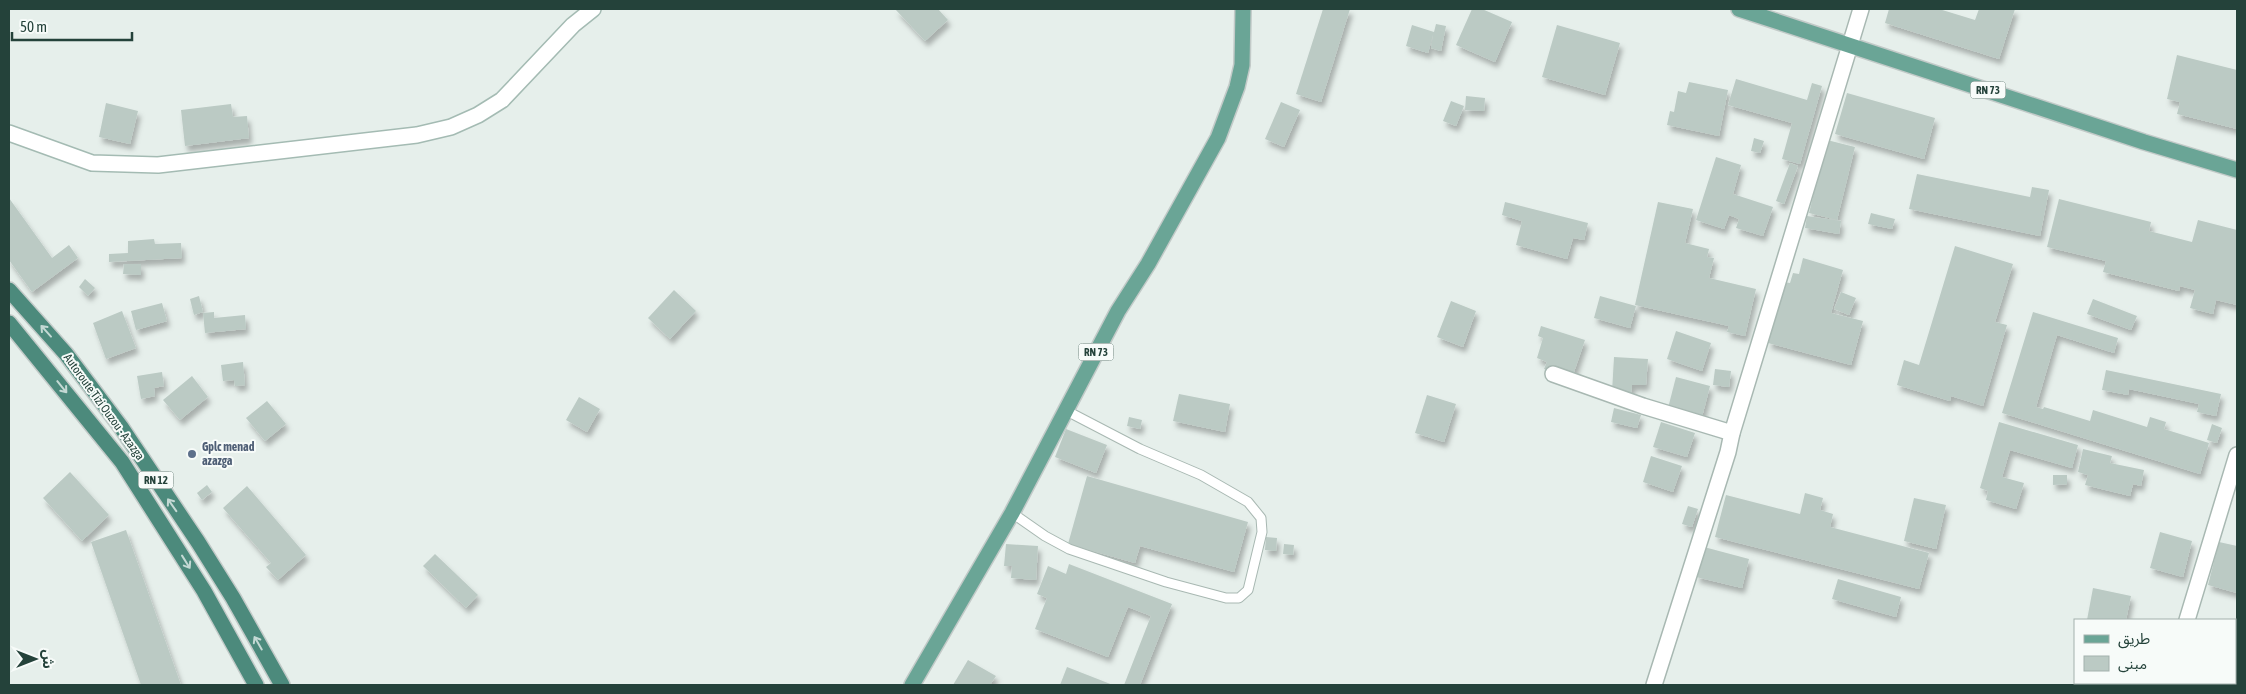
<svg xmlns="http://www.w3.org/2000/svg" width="2246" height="694" viewBox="0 0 2246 694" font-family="'Asap Condensed','Noto Sans Arabic',sans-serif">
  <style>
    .building { fill: #bbcac4; filter: url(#shadow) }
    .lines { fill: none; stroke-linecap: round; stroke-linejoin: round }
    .service-casing { stroke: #a8b8b2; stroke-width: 11 }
    .minor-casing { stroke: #a8b8b2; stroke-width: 18 }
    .secondary-casing { stroke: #a4bbb3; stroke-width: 18 }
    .primary-casing { stroke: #c2cac8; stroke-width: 18 }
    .trunk-casing { stroke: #c2cac8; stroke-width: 18 }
    .service { stroke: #fff; stroke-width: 9 }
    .minor { stroke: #fff; stroke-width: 15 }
    .secondary { stroke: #fff; stroke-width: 15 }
    .primary { stroke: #6aa596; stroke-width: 15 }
    .trunk { stroke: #4c8a7c; stroke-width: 15 }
    .oneway { stroke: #c4d9d4 }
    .service-dot { fill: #5c6f8a; stroke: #f7fbf9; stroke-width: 2 }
    .labels { text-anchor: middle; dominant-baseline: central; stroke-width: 4; stroke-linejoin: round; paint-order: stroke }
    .shield { fill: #f7fbf9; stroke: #637a73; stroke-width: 1 }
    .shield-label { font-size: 11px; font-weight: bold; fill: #24423a }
    .street-label { font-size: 12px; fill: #24423a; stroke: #f7fbf9 }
    .service-label { font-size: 12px; font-weight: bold; fill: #4e5e75; stroke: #f7fbf9; text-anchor: start }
  </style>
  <defs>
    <filter id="shadow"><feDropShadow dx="3" dy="5.5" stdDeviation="2.5" flood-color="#0004"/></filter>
  </defs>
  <rect width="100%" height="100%" fill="#e6efeb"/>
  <g class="building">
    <path d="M895,9h43l10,11 -23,21z"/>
    <path d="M1323,9h27l-29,93 -25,-8z"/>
    <path d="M1472,9h10l30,13 -17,40 -39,-17z"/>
    <path d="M1889,9h50l36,11 4,-11h36l-16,50 -114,-36z"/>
    <path d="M1436,24l10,2 -5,25 -10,-3 2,-13 -5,18 -22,-7 6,-21 22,7z"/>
    <path d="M1557,25l63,18 -15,52 -63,-18z"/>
    <path d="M2177,55l60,15v59l-60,-15 3,-12 -13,-3z"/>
    <path d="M1736,79l71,21 5,-17 10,3 -22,78 -18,-5 10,-36 -64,-18z"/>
    <path d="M1689,82l39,8 -9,46 -52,-11 3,-14 4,1 4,-21 8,2z"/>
    <path d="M1847,93l88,25 -11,41 -89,-25z"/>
    <path d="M1466,96l19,2 -1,13 -19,-1z"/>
    <path d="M1451,101l13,5 -8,20 -13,-5z"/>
    <path d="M1281,102l19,8 -16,37 -19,-8z"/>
    <path d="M106,103l32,8 -8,33 -31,-7z"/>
    <path d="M231,104l2,13 14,-1 2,22 -64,8 -4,-36z"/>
    <path d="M1754,138l10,3 -4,12 -9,-2z"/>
    <path d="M1827,140l28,7 -18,73 -28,-7z"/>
    <path d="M1716,157l25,8 -8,29 40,13 -10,29 -27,-8 3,-9 -10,-4 -5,14 -28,-9z"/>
    <path d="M1790,163l8,3 -14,38 -8,-3z"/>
    <path d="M1917,174l113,23 2,-10 17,3 -9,46 -131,-27z"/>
    <path d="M9,198l43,60 17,-13 9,13 -46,34 -23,-32z"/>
    <path d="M2059,199l92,23 -2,9 43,11 6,-22 39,10v75l-21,-5 -3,14 -23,-6 5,-18 -15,-4 -1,5 -76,-19 3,-11 -59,-14z"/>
    <path d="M1505,202l83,21 -4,17 -11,-2 -6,21 -51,-14 6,-24 -20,-6z"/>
    <path d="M1658,202l35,7 -8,34 24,6 -2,8 7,1 -5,20 47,11 -11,47 -18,-4 2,-6 -94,-21z"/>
    <path d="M1871,213l24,6 -3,10 -24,-5z"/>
    <path d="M1807,216l34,5 -2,13 -34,-6z"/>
    <path d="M154,239l1,5 26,-1 1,15 -73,4v-8l19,-1v-12z"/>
    <path d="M1955,246l58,18 -18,58 12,3 -24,81 -32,-10 -1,5 -53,-16 7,-25 15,5z"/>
    <path d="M1803,258l40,12 -12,43 32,8 -12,44 -83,-22 16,-61 6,1 3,-10 6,1z"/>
    <path d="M124,264h17v11l-18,-1z"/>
    <path d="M85,279l10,9 -7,8 -9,-9z"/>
    <path d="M674,290l22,21 -26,28 -22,-21z"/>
    <path d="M1841,292l15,6 -7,17 -15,-6z"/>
    <path d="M199,296l4,16 -9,3 -4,-16z"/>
    <path d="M1600,296l36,10 -6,22 -36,-10z"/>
    <path d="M2093,299l44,17 -6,14 -44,-16z"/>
    <path d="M1451,301l25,10 -13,36 -26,-10z"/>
    <path d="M162,303l5,18 -31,9 -5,-19z"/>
    <path d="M122,311l14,37 -30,11 -13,-36z"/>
    <path d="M214,312v6l31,-3 1,14 -41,4 -2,-20z"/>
    <path d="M2033,312l85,26 -4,15 -57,-18 -21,72 7,2 1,-2 46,14 3,-11 54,17 3,-10 16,5 -2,7 45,14 -9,31 -198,-61z"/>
    <path d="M1541,326l44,14 -13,38 -28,-9 3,-7 -10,-4 6,-20 -5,-2z"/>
    <path d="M1676,331l35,12 -9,28 -35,-12z"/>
    <path d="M1614,357l34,2 -2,26h-14l-1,8 -19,-1z"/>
    <path d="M243,362l2,23 -10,1 -1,-6 -11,1 -2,-16z"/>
    <path d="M1715,369l16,2 -2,16 -16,-2z"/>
    <path d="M2106,370l115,24 -5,22 -19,-4 2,-8 -70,-15 -1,6 -26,-5z"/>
    <path d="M162,372l2,14 -10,2 1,8 -14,3 -4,-23z"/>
    <path d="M192,376l16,21 -28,23 -17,-20z"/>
    <path d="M1676,377l34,9 -8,31 -34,-9z"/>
    <path d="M1179,394l51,10 -5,28 -52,-11z"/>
    <path d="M1427,395l29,9 -12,38 -29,-9z"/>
    <path d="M579,397l21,12 -13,23 -21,-12z"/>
    <path d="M267,401l19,23 -21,17 -19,-23z"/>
    <path d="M1614,408l27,7 -4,13 -26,-6z"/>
    <path d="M1129,417l13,3 -2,9 -13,-3z"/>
    <path d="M1661,422l34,11 -8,24 -34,-10z"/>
    <path d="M1999,422l79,23 -6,23 -62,-18 -8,27 22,6 -8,26 -30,-9 2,-9 -8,-3z"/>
    <path d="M2212,424l10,4 -5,15 -10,-3z"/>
    <path d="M1066,429l41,16 -11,28 -41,-16z"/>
    <path d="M2083,449l29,7 -2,7 34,7 -3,16 -8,-2 -3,12 -45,-11 3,-10 -10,-3z"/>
    <path d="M1651,456l31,10 -9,26 -30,-10z"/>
    <path d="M70,472l39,43 -27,26 -39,-43z"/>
    <path d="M2053,475h14v9l-14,1z"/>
    <path d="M1087,476l161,46 -14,50 -94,-26 -5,17 -67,-19z"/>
    <path d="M207,485l5,7 -10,8 -5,-7z"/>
    <path d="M247,486l59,69 -28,25 -12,-13 5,-4 -48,-55z"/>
    <path d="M1805,493l18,5 -3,12 13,4 -3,13 99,26 -10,36 -204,-52 11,-42 74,19z"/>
    <path d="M1914,498l32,7 -10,44 -32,-8z"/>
    <path d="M1688,506l10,3 -6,18 -10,-3z"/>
    <path d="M126,530l55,155h-40l-50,-143z"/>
    <path d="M2160,532l32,9 -9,36 -33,-9z"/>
    <path d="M1266,537l11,1 -1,13 -11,-1z"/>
    <path d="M2219,542l18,4v47l-29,-8z"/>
    <path d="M1006,544l32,2 -2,34 -25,-2 1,-12h-8z"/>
    <path d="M1284,544l10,1 -1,10 -10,-1z"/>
    <path d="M1704,547l45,12 -7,29 -46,-11z"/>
    <path d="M435,554l43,41 -12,13 -43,-42z"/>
    <path d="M1069,564l103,40 -32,81h-16l27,-69 -23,-9 -20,50 -73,-28 12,-31 -10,-4 11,-28 18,8z"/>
    <path d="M1838,579l63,18 -5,20 -64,-18z"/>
    <path d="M2093,588l38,8 -5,24h-39z"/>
    <path d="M968,660l28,16 -6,9h-37z"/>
    <path d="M1067,667l46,18h-53z"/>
  </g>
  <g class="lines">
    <defs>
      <path id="service" d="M1012,513l33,23 24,13 97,33 60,16h13l9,-8 14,-58 -1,-14 -13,-16 -47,-27 -61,-26 -75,-39"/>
      <g id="minor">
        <path d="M1553,374l90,32 89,27"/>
        <path d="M2187,620l50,-165"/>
        <path d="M1654,685l74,-233 4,-19 129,-424"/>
        <path d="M2167,685l1,-2"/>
      </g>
      <path id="secondary" d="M9,133l83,30 66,2 259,-30 34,-8 27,-12 24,-15 71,-75 20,-16"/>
      <g id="primary">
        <path d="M1739,9l405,133 93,28"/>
        <path d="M912,685l100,-172 106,-202 30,-47 70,-126 19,-51 5,-22 1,-56"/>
      </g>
      <g id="trunk">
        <path d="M9,290l57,64 55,73 77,115 35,56 49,87"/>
        <path d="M9,323l113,139 82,129 52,94"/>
      </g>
    </defs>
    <use href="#service" class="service-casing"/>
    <use href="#minor" class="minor-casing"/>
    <use href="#secondary" class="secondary-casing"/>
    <use href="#primary" class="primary-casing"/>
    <use href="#trunk" class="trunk-casing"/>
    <use href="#service" class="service"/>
    <use href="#minor" class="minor"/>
    <use href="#secondary" class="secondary"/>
    <use href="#primary" class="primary"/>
    <use href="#trunk" class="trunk"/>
  </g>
  <defs><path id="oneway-shaft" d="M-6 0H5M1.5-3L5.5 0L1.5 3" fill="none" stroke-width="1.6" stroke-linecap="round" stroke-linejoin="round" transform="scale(1.25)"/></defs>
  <g class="oneway">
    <use href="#oneway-shaft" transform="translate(46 331) rotate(-132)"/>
    <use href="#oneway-shaft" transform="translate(62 387) rotate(51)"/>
    <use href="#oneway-shaft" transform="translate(172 505) rotate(-125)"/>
    <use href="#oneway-shaft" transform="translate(186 562) rotate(58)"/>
    <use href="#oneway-shaft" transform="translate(258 643) rotate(-120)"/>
  </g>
  <circle class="service-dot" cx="192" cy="454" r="5"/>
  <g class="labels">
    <g class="shield">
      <rect x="1970.5" y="81.5" width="35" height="17" rx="4"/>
      <rect x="1078.5" y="343.5" width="35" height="17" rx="4"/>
      <rect x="138.5" y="471.5" width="35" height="17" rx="4"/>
    </g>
    <g class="shield-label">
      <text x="1988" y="90">RN 73</text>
      <text x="1096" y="352">RN 73</text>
      <text x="156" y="480">RN 12</text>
    </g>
    <g class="street-label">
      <text transform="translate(104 407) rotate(54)">Autoroute Tizi Ouzou - Azazga</text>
    </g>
    <g class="service-label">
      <text x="202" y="447">Gplc menad<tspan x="202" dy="14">azazga</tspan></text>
    </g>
  </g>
  <rect width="2246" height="694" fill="none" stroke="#24423a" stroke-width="20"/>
  <rect x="2074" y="619" width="162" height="65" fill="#f7fbf9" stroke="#a3b1ad"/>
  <rect x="2084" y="635" width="25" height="8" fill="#6aa596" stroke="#a3b1ad"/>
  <text x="2118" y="644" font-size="15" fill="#24423a">طريق</text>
  <rect x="2084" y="656" width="25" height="15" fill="#bbcac4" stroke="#a3b1ad"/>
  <text x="2118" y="669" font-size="15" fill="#24423a">مبنى</text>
  <g transform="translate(35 659) rotate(90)" stroke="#f7fbf9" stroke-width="4" paint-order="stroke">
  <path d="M0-4L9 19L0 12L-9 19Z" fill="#24423a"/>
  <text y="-8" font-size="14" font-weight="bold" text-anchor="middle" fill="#24423a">ش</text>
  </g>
  <path d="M12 32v8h120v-8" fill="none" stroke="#24423a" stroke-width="2.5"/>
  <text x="20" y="32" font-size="15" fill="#24423a" stroke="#f7fbf9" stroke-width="4" paint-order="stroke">50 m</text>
</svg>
